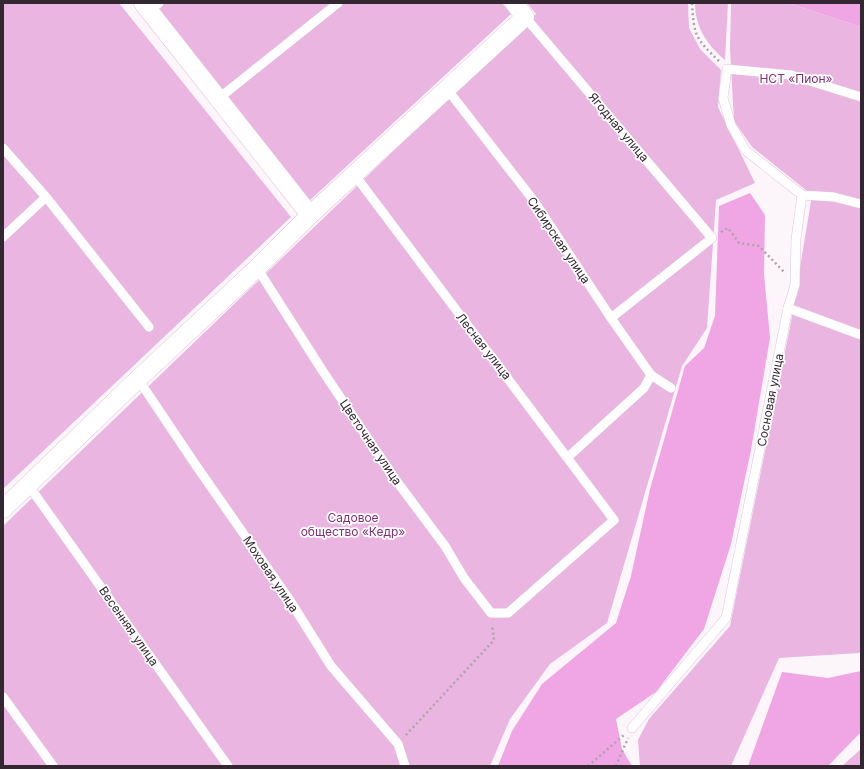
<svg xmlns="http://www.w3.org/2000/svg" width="864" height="769" viewBox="0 0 864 769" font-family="Inter,sans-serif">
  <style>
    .green { fill: #eab5e0 }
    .forest { fill: #f0a6e4 }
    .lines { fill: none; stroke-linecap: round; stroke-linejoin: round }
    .service-casing { stroke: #e2c4dc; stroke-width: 10 }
    .minor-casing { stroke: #e2c4dc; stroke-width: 19 }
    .path { stroke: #aca4aa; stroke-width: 2.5; stroke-dasharray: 2 3; stroke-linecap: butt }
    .service { stroke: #fff; stroke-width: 9 }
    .minor { stroke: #fff; stroke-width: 18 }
    .labels { text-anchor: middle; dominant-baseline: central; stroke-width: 3.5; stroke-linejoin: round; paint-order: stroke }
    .park-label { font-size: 12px; fill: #832f79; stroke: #fff }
    .street-label { font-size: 12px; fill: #332831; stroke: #fff }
  </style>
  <rect width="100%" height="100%" fill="#fcf5fa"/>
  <g class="green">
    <path d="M3,3h116l172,214 -288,272z"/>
    <path d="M151,3h351l9,11 -203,188z"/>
    <path d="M527,3h161l1,25 11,21 21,21 -3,37 37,76 -39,17 -9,128 -25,38 -75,257 -57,41 -40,55 -20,47h-487v-240l533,-512z"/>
    <path d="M695,3h33l-3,57c-18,-15 -30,-33 -30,-57z"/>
    <path d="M731,3h57l73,24v624l-2,2 -80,5 -48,108h-91l-2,-26 11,-21 81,-93 61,-304 21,-127 -60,-48 -18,-26 -4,-73z"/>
    <path d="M861,749v17h-19z"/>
  </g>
  <g class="forest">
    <path d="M788,3h73v24z"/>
    <path d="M750,193l15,22 -1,59 6,64 -19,112 -20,94 -27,85 -48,63 -40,27 6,30 10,17h-134l14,-35 30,-47 74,-61 15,-47 19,-87 35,-123 19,-18 11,-32 4,-110z"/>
    <path d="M861,671v61l-33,34h-80l34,-94 46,6z"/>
  </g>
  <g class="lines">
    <defs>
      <g id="service">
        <path d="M149,11l10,-8"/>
        <path d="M525,17l187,221 -101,80"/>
        <path d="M447,89l87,112 77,117 40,57 20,13"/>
        <path d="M218,99l120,-96"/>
        <path d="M3,148l43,49 103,130"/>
        <path d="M802,195l32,2 27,7"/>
        <path d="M3,237l43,-40"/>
        <path d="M257,268l65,102 73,109 50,67 19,32 27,35h17l106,-93 -260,-346"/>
        <path d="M788,308l73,27"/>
        <path d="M138,379l57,85 94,135 42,67 67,78 7,22"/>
        <path d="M568,457l76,-69 7,-13"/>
        <path d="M29,486l199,280"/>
        <path d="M3,697l50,69"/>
        <path d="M632,728l94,-110 62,-310 7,-23 1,-46 6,-44 -57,-45 -14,-25 -8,-27 4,-29 64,6 70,22"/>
      </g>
      <g id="minor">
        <path d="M143,3l167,212"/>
        <path d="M3,509l135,-130 119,-111 53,-53 215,-198 -11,-14"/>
      </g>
    </defs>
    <use href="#service" class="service-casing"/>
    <use href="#minor" class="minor-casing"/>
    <g class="path">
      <path d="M692,3c2,33 3,35 27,58"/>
      <path d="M721,232l7,-4 11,15 20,3 25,26"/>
      <path d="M406,735l88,-95 -2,-15"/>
      <path d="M588,766l36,-31"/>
      <path d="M616,766l12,-28"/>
    </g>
    <use href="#service" class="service"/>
    <use href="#minor" class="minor"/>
  </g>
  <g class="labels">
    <g class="park-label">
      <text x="796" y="78">НСТ «Пион»</text>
      <text x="353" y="517">Садовое<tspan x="353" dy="14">общество «Кедр»</tspan></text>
    </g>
    <g class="street-label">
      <text transform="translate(619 127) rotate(50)">Ягодная улица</text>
      <text transform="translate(559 240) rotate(56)">Сибирская улица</text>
      <text transform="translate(484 346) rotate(52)">Лесная улица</text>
      <text transform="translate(770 400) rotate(-79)">Сосновая улица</text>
      <text transform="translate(371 442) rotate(56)">Цветочная улица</text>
      <text transform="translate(271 574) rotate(56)">Моховая улица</text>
      <text transform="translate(129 626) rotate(55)">Весенняя улица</text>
    </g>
  </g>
  <rect width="864" height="769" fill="none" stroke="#332831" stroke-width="8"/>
</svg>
